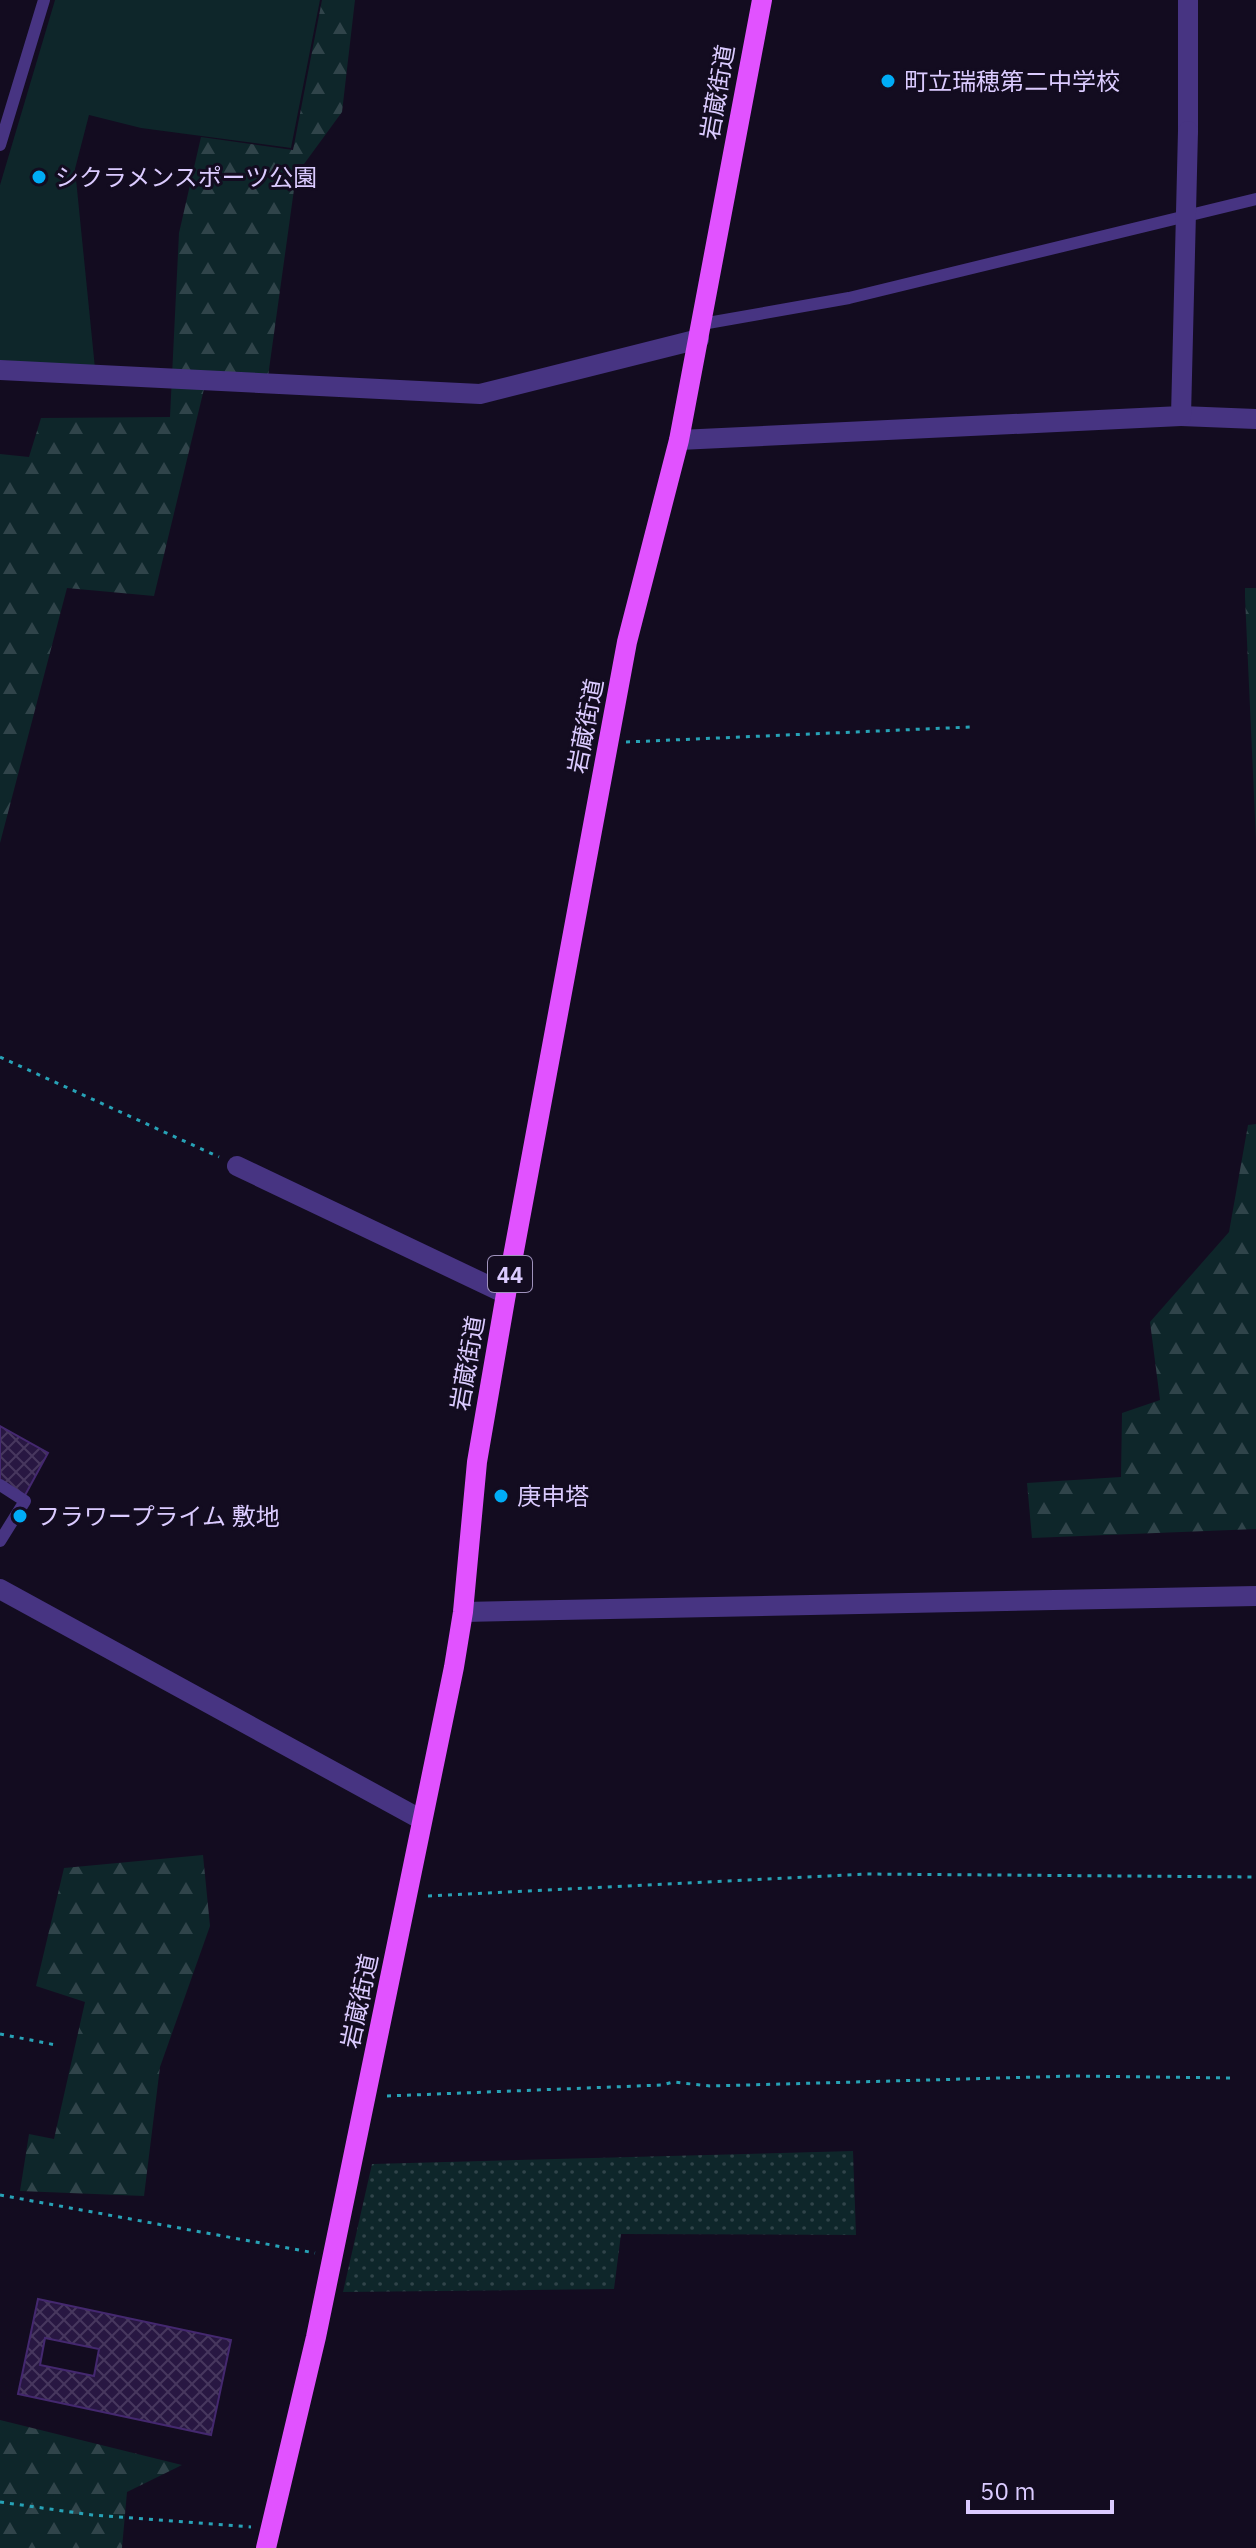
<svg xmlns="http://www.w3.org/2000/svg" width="1256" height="2548" viewBox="0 0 1256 2548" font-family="'IBM Plex Sans','Noto Sans JP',sans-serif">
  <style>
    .grass { fill: url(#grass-dots) }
    .forest { fill: url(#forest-firs) }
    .park { fill: #0e262a }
    .building { fill: url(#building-cross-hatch); stroke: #44286f; stroke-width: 2; fill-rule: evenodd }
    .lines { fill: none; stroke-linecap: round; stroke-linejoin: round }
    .path { stroke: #27a2b6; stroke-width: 3; stroke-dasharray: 4 6; stroke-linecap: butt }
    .service { stroke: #473482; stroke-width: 12 }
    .minor { stroke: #473482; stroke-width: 20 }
    .tertiary { stroke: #473482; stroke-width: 20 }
    .primary { stroke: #e152ff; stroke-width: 20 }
    .poi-dot { fill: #00acf6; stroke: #130c20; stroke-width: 3 }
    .labels { text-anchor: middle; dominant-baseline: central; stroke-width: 6; stroke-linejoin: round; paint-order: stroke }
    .shield { fill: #130c20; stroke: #9f92bc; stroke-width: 2 }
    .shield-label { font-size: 22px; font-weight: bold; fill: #dbcbff }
    .poi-label { font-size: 24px; fill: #dbcbff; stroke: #130c20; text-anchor: start }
    .street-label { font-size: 24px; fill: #dbcbff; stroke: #130c20 }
  </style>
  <defs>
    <pattern id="grass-dots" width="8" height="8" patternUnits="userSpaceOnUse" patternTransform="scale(2)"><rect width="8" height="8" fill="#0e262a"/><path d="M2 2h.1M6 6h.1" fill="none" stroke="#30444a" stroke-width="1.8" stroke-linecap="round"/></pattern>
    <pattern id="forest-firs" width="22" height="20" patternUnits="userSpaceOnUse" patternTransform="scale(2)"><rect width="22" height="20" fill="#0e262a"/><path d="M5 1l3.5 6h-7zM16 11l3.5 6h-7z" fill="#30444a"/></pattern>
    <pattern id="building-cross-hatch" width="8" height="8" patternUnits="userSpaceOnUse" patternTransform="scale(2)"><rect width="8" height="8" fill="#281742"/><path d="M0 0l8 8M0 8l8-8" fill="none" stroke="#47375e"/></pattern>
  </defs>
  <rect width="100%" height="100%" fill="#130c20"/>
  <path class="grass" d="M853,2151l3,84 -235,-1 -7,55 -271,3 29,-128z"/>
  <g class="forest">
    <path d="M322,0h33l-13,112 -46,63 -30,216 -62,-2 -50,207 -87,-8 -67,255v-389l29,3 12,-39 129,-1 9,-184 22,-96 92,13z"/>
    <path d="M1245,588h11v252l-11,-243z"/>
    <path d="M1256,1124v405l-224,9 -5,-55 94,-6 1,-64 38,-13 -10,-78 79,-90 19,-107z"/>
    <path d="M203,1855l7,71 -50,141 -16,129 -124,-5 9,-57 25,5 31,-137 -49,-16 28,-118z"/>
    <path d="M0,2420l182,45 -55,27 -5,56h-122z"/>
  </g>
  <path class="park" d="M55,0h265l-29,148 -150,-20 -52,-13 -14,54 20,199 -95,-8v-175z"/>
  <g class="building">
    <path d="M0,1426l48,27 -24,44 -24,-14z"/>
    <path d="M38,2299l193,41 -20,95 -193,-41zM45,2338l54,11 -5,27 -54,-11z"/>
  </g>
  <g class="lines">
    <g class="path">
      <path d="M626,742l344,-15"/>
      <path d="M0,1057l219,100"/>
      <path d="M428,1896l437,-22 391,3"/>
      <path d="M0,2034l56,11"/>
      <path d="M387,2096l275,-11 11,-3 37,4 363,-10 161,2"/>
      <path d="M0,2195l315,58"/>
      <path d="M0,2502l92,13 159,12"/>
    </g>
    <g class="service">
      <path d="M0,145l44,-145"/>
      <path d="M702,324l147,-26 407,-99"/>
      <path d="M0,1485l25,16 -25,40"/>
    </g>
    <g class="minor">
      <path d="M1188,0v131"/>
      <path d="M0,370l480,24 219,-55"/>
      <path d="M237,1166l269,128"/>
      <path d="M0,1589l422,231"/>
      <path d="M463,1612l793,-16"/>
    </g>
    <g class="tertiary">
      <path d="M1181,416l75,3"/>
      <path d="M679,440l502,-24 7,-285"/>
    </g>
    <path class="primary" d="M266,2548l50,-211 138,-670 9,-55 14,-150 29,-168 121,-652 52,-202 83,-440"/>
  </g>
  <g class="poi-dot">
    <circle cx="888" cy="81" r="8"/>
    <circle cx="39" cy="177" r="8"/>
    <circle cx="501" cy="1496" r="8"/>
    <circle cx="20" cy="1516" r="8"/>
  </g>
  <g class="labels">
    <rect class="shield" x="488" y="1256" width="44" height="36" rx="6"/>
    <g class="shield-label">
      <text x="510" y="1274">44</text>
    </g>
    <g class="poi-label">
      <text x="904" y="81">町立瑞穂第二中学校</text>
      <text x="55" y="177">シクラメンスポーツ公園</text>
      <text x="517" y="1496">庚申塔</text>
      <text x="36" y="1516">フラワープライム 敷地</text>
    </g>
    <g class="street-label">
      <text transform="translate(717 92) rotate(-80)">岩蔵街道</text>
      <text transform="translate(585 726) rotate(-79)">岩蔵街道</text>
      <text transform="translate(467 1363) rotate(-80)">岩蔵街道</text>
      <text transform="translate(359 2001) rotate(-78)">岩蔵街道</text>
    </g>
  </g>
  <path d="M968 2500v12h144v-12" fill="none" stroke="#dbcbff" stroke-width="4"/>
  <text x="980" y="2500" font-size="24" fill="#dbcbff" stroke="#130c20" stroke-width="6" paint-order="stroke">50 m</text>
</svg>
